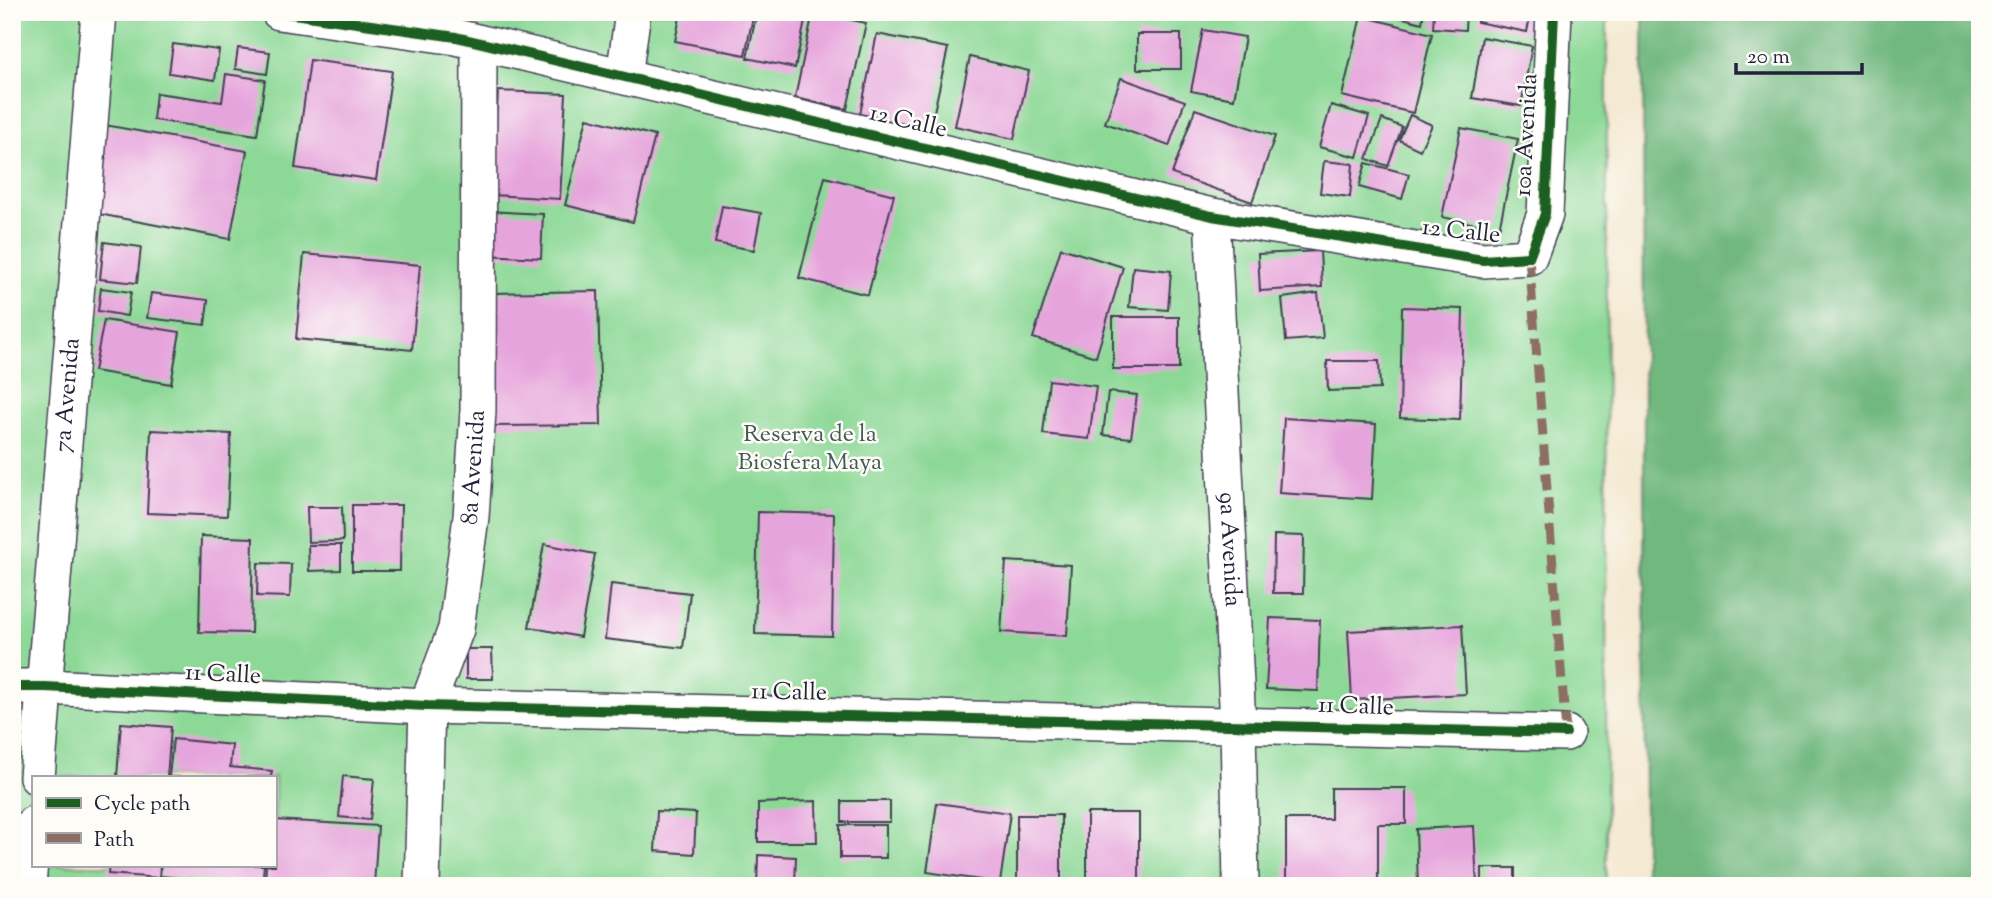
<svg xmlns="http://www.w3.org/2000/svg" width="1992" height="898" viewBox="0 0 1992 898" font-family="'Sorts Mill Goudy',serif">
  <style>
    .green { fill: #8cd896; stroke: #577d68; stroke-width: 2; fill-rule: evenodd }
    .forest { fill: #71b87f; stroke: #4a6d5d; stroke-width: 2 }
    .building { fill: #e6a4dc }
    .lines { fill: none; stroke-linecap: round; stroke-linejoin: round }
    .minor-casing { stroke: #424052; stroke-width: 38 }
    .minor { stroke: #fff; stroke-width: 35 }
    .quiet { stroke: #8d6e63; stroke-width: 9; stroke-dasharray: 18 9; stroke-linecap: butt }
    .cycleway-casing { stroke: #fdfcf7; stroke-width: 15 }
    .cycleway { stroke: #1b5e20; stroke-width: 10 }
    .labels { text-anchor: middle; dominant-baseline: central; stroke-width: 5; stroke-linejoin: round; paint-order: stroke }
    .street-label { font-size: 24px; fill: #22223b; stroke: #fdfcf7 }
    .park-label { font-size: 24px; fill: #425956; stroke: #fdfcf7 }
  </style>
  <rect width="100%" height="100%" fill="#fdfcf7"/>
  <filter id="ink" filterUnits="userSpaceOnUse"><feTurbulence type="fractalNoise" baseFrequency=".0143" numOctaves="2"/><feDisplacementMap in="SourceGraphic" scale="14" xChannelSelector="R" yChannelSelector="G"/><feConvolveMatrix kernelMatrix="1 2 1 2 8 2 1 2 1" color-interpolation-filters="sRGB"/></filter>
  <filter id="wash" filterUnits="userSpaceOnUse"><feTurbulence type="fractalNoise" baseFrequency=".00686" numOctaves="4" result="noise"/><feDisplacementMap in="SourceGraphic" scale="28" xChannelSelector="R" yChannelSelector="G"/><feGaussianBlur stdDeviation="1.57" result="paint"/><feColorMatrix in="noise" values="0 0 0 0 0 0 0 0 0 0 0 0 0 0 0 0 0 1.4 0 .05"/><feComposite in="paint" operator="in"/></filter>
  <g filter="url(#wash)">
    <rect width="100%" height="100%" fill="#f4e9d2"/>
    <path class="green" d="M12,12h1595l-1,874h-1594zM33,777h242v88h-242z"/>
    <path class="forest" d="M1643,12h337v874h-335z"/>
    <g id="blocks">
      <g class="building">
        <path d="M681,12h73l-9,43 -70,-14z"/>
        <path d="M757,12h50l-12,56 -48,-10z"/>
        <path d="M813,12l53,11 -19,86 -52,-11z"/>
        <path d="M1380,12h44l-2,11z"/>
        <path d="M1434,12h32l-1,18 -32,-2z"/>
        <path d="M1479,12h52l-4,20 -50,-10z"/>
        <path d="M1361,16l71,18 -19,79 -71,-17z"/>
        <path d="M12,22l8,1 -6,93h-2z"/>
        <path d="M1203,30l42,7 -11,62 -43,-8z"/>
        <path d="M877,34l71,14 -18,82 -70,-16z"/>
        <rect x="1137" y="34" width="44" height="35"/>
        <path d="M1482,37l50,9 -11,60 -49,-8z"/>
        <path d="M173,44l46,6 -4,30 -46,-7z"/>
        <path d="M238,48l32,4 -3,22 -32,-5z"/>
        <path d="M970,57l59,14 -15,68 -59,-13z"/>
        <path d="M310,60l82,11 -16,109 -81,-12z"/>
        <path d="M226,74l39,6 -8,55 -104,-15 3,-27 66,9z"/>
        <path d="M1121,78l64,23 -16,45 -64,-23z"/>
        <path d="M498,91l68,3 -6,105 -67,-4z"/>
        <path d="M1331,105l38,11 -12,41 -38,-10z"/>
        <path d="M1195,109l80,27 -23,66 -80,-28z"/>
        <path d="M1410,115l22,10 -12,25 -21,-10z"/>
        <path d="M587,118l68,18 -22,86 -68,-17z"/>
        <path d="M1382,119l20,8 -14,39 -21,-7z"/>
        <path d="M105,125l142,26 -17,88 -142,-27z"/>
        <path d="M1461,128l57,11 -19,90 -57,-12z"/>
        <path d="M1324,161l29,3 -3,33 -30,-4z"/>
        <path d="M1366,163l43,11 -7,25 -43,-12z"/>
        <path d="M825,177l69,18 -26,100 -69,-17z"/>
        <path d="M722,206l39,7 -7,37 -39,-7z"/>
        <path d="M488,211l55,3 -2,44 -55,-3z"/>
        <path d="M104,242l37,5 -4,36 -37,-4z"/>
        <path d="M1061,248l62,19 -27,90 -63,-19z"/>
        <path d="M1320,251l2,36 -62,4 -2,-37z"/>
        <path d="M304,254l116,11 -8,85 -116,-11z"/>
        <path d="M1133,267l38,4 -3,39 -39,-3z"/>
        <path d="M101,288l30,4 -4,24 -29,-5z"/>
        <path d="M598,291l3,134 -107,1 -2,-133z"/>
        <path d="M151,293l57,7 -3,25 -58,-7z"/>
        <path d="M1318,293l5,45 -37,3 -4,-43z"/>
        <path d="M1402,307l61,2 -3,111 -60,-2z"/>
        <rect x="1113" y="317" width="66" height="52"/>
        <path d="M104,320l76,12 -9,52 -77,-13z"/>
        <path d="M1327,361h52l1,28 -52,2z"/>
        <path d="M1049,380l47,6 -7,53 -46,-5z"/>
        <path d="M1108,392l29,3 -6,43 -28,-3z"/>
        <path d="M1284,418l92,6 -4,75 -93,-6z"/>
        <path d="M151,430l80,4 -4,82 -80,-3z"/>
        <path d="M352,505h49l-1,66h-48z"/>
        <path d="M307,507h35l1,34 -35,1z"/>
        <path d="M758,512l76,2 -2,122 -77,-2z"/>
        <path d="M1274,535l30,1 -1,57h-30z"/>
        <path d="M201,536l52,2 -2,95 -52,-1z"/>
        <path d="M544,544l51,10 -15,83 -51,-10z"/>
        <path d="M308,545h33v25l-32,1z"/>
        <path d="M1006,561l65,4 -4,71 -66,-4z"/>
        <path d="M258,563l33,1 -1,33 -33,-1z"/>
        <path d="M611,584l79,9 -7,55 -78,-9z"/>
        <path d="M1270,618l50,2 -2,71 -52,-2z"/>
        <path d="M1462,625l4,69 -114,6 -4,-69z"/>
        <path d="M466,649h26l1,30h-27z"/>
        <path d="M121,723l50,4 -4,50h-50z"/>
        <path d="M173,739l59,6 -2,22 42,4 -1,6h-102z"/>
        <path d="M343,776l31,3 -4,41 -31,-3z"/>
        <path d="M1331,788h75v36h-28v62h-92v-67h45z"/>
        <path d="M816,801l1,41h-59v-39z"/>
        <rect x="842" y="801" width="48" height="21"/>
        <path d="M937,803l73,10 -10,70 -73,-11z"/>
        <path d="M657,811l39,2 -2,41 -39,-3z"/>
        <rect x="1087" y="813" width="52" height="73"/>
        <rect x="1017" y="815" width="44" height="71"/>
        <path d="M275,820l103,6 -4,60 -109,-2 1,-19h9z"/>
        <rect x="840" y="825" width="46" height="33"/>
        <path d="M1474,826l3,60h-59l-2,-57z"/>
        <path d="M758,855l38,2 -1,29h-38z"/>
        <path d="M109,865h51l-1,13 -51,-4z"/>
        <path d="M161,865h103l-2,20 -102,-9z"/>
        <rect x="1482" y="868" width="33" height="18"/>
      </g>
    </g>
  </g>
  <g filter="url(#ink)">
    <use href="#blocks" fill-opacity="0" stroke="#424052" stroke-width="2"/>
    <g class="lines">
      <defs>
        <g id="minor">
          <path d="M279,12l177,25 756,179 271,44 46,-3 16,-43 9,-202"/>
          <path d="M624,76l9,-64"/>
          <path id="s1" d="M1212,216l26,508 3,162"/>
          <path d="M12,687h33l382,19 1139,27"/>
          <path id="s2" d="M37,777l62,-765"/>
          <path d="M28,886l5,-62"/>
          <path id="s3" d="M422,886l5,-180 29,-77 15,-112 7,-106 1,-368"/>
        </g>
      </defs>
      <use href="#minor" class="minor-casing"/>
      <use href="#minor" class="minor"/>
      <path class="quiet" d="M1529,257l37,476"/>
      <defs>
        <g id="cycleway">
          <path d="M279,12l177,25 756,179 271,44 46,-3 16,-43 9,-202"/>
          <path d="M12,687h33l382,19 1139,27"/>
        </g>
      </defs>
      <use href="#cycleway" class="cycleway-casing"/>
      <use href="#cycleway" class="cycleway"/>
    </g>
  </g>
  <g class="labels">
    <g class="street-label">
      <text transform="translate(908 122) rotate(13)">12 Calle</text>
      <text transform="translate(1527 135) rotate(-87)">10a Avenida</text>
      <text transform="translate(1461 232) rotate(6)">12 Calle</text>
      <text stroke="none"><textPath href="#s2" startOffset="383">7a Avenida</textPath></text>
      <text stroke="none"><textPath href="#s3" startOffset="425">8a Avenida</textPath></text>
      <text stroke="none"><textPath href="#s1" startOffset="334">9a Avenida</textPath></text>
      <text transform="translate(223 675) rotate(3)">11 Calle</text>
      <text transform="translate(789 693) rotate(1)">11 Calle</text>
      <text transform="translate(1356 707) rotate(2)">11 Calle</text>
    </g>
    <g class="park-label">
      <text x="810" y="435">Reserva de la<tspan x="810" dy="28">Biosfera Maya</tspan></text>
    </g>
  </g>
  <rect width="1992" height="898" fill="none" stroke="#fdfcf7" stroke-width="42"/>
  <rect x="32" y="776" width="245" height="91" fill="#fdfcf7" stroke="#a5a5ac" stroke-width="2"/>
  <rect x="46" y="798" width="35" height="10" fill="#1b5e20" stroke="#a5a5ac" stroke-width="2"/>
  <text x="94" y="810" font-size="21" fill="#22223b">Cycle path</text>
  <rect x="46" y="833" width="35" height="10" fill="#8d6e63" stroke="#a5a5ac" stroke-width="2"/>
  <text x="94" y="846" font-size="21" fill="#22223b">Path</text>
  <path d="M1736 63v10h126v-10" fill="none" stroke="#22223b" stroke-width="3.5"/>
  <text x="1747" y="63" font-size="21" fill="#22223b" stroke="#fdfcf7" stroke-width="5" paint-order="stroke">20 m</text>
</svg>
